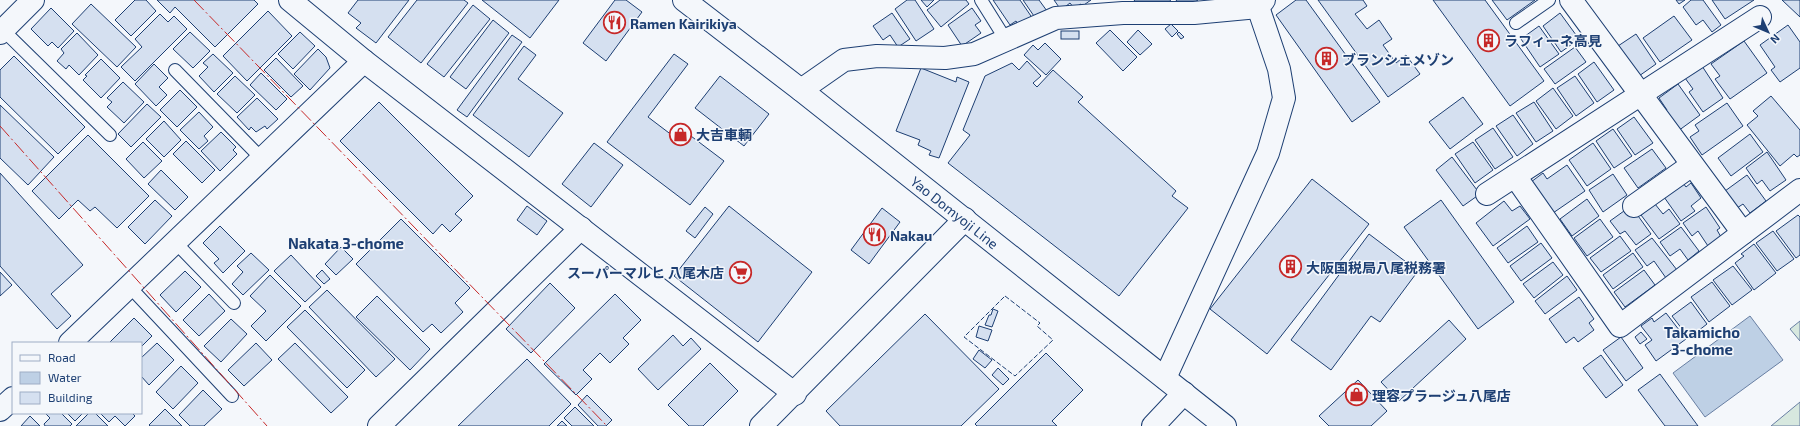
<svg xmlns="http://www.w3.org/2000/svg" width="1800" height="426" viewBox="0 0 1800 426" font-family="'Exo 2','Noto Sans JP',sans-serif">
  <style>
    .green { fill: #d7e8df; stroke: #687fa3 }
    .water { fill: #bed0e5; stroke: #687fa3 }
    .building { fill: #d5e0f0; stroke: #1d3f73 }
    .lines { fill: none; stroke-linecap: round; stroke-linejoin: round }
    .service-casing { stroke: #1d3f73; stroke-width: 14 }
    .minor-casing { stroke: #1d3f73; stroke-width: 24 }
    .tertiary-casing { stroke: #1d3f73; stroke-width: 24 }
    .secondary-casing { stroke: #1d3f73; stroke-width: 24 }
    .service { stroke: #f4f7fb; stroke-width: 12 }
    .minor { stroke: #f4f7fb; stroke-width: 22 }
    .tertiary { stroke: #f4f7fb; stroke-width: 22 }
    .secondary { stroke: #f4f7fb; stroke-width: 22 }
    .fence { stroke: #1d3f73; stroke-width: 1; stroke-dasharray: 5 2; stroke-linecap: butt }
    .power { stroke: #c62828; stroke-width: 1; stroke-dasharray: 14 3 2 3; stroke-linecap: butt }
    .labels { text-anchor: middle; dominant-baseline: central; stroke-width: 3; stroke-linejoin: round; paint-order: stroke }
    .poi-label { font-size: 14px; font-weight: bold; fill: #1d3f73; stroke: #f4f7fb; text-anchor: start }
    .street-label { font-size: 14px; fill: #1d3f73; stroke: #f4f7fb }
    .neighbourhood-label { font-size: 15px; font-weight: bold; fill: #1d3f73; stroke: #f4f7fb }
  </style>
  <rect width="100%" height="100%" fill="#f4f7fb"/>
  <g class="green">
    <path d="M1800,321v20l-10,-12z"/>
    <path d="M1800,402v24h-29z"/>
  </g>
  <path class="water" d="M1750,316l33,44 -78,57 -32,-44z"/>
  <g class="building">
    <path d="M135,0h11l10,11 -25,25 -16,-16z"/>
    <path d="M157,0h97l4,4 -43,43 -40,-40 -5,6z"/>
    <path d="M358,0h51l-33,43 -20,-15 5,-5 -13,-10z"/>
    <path d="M417,0h47l4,3 -47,60 -33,-26z"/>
    <path d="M482,0h77l-29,38z"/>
    <path d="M615,0h11l16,12 -36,49 -23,-18z"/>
    <path d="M907,0h8l19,29 -18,12 -21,-32z"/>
    <path d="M921,0h13l-7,7z"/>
    <path d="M940,0h26l3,4 -28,23 -14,-17z"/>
    <path d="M993,0h27l13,19 -13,8 -4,-6 -6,4z"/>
    <path d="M1023,0h16l8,11 -11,8z"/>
    <path d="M1054,0h37l-10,7v-3l-7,4 -4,-5 -9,7z"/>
    <path d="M1134,0h36l2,3 -35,1z"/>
    <path d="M1176,0h22l-15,10z"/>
    <path d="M1296,0h10l74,102 -28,20 -76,-107z"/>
    <path d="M1318,0h45l4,6 -12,8 12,15 12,-9 13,19 -9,6 13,18 10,-8 14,19 -32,23z"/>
    <path d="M1433,0h52l59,81 -34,25z"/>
    <path d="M1492,0h43l-28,20z"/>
    <path d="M1676,0h9l-6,4z"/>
    <path d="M1691,0h12l18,25 -9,7 -9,-12 -7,5 -13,-18z"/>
    <path d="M1712,0h42l-29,19z"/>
    <path d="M1782,0h18v17z"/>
    <path d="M91,4l45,43 -19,20 -45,-43z"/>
    <path d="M473,5l17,14 -46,58 -17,-13z"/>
    <path d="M51,8l23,23 -16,17 -6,-6 -4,4 -17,-17z"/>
    <path d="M972,8l9,13 -6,4 6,8 -19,13 -14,-21z"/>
    <path d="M268,11l24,25 -45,45 -24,-25z"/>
    <path d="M892,13l18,26 -12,8 -8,-12 -7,5 -10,-14z"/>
    <path d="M1560,13l19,26 -18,13 -18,-26z"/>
    <path d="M160,14l8,8 6,-6 13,13 -52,52 -14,-14 21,-20 -7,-8z"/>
    <path d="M1674,16l18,24 -32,22 -17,-24z"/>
    <path d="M493,20l16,13 -43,56 -16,-12z"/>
    <path d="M1171,24l7,7 -6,6 -7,-8z"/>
    <path d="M1788,25l12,17v26l-20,14 -9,-12 4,-3 -15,-22z"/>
    <path d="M1539,26l20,28 -19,13 -19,-28z"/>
    <path d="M1110,30l27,27 -14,14 -27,-28z"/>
    <path d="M1138,30l14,14 -12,11 -13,-13z"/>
    <rect x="1061" y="31" width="18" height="8"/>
    <path d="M190,32l20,19 -17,17 -20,-19z"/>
    <path d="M300,32l15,14 -22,23 -15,-15z"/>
    <path d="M1179,32l5,5 -3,2 -4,-5z"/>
    <path d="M77,33l21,22 -19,20 -10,-10 -3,4 -9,-8 7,-8 -3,-4z"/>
    <path d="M1636,34l20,30 -17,12 -21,-30z"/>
    <path d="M512,35l10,7 -55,75 -10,-7z"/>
    <path d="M1744,41l23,32 -37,26 -15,-20 5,-3 -9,-12z"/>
    <path d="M1045,43l16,16 -15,16 -22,-20 9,-10 5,5z"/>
    <path d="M524,46l12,9 -18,24 45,34 -34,44 -56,-42z"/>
    <path d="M1575,47l11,15 -31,22 -11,-15z"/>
    <path d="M318,49l8,8 4,11 -20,22 -16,-16z"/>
    <path d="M213,54l20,19 -19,19 -15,-16 9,-9 -5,-4z"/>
    <path d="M674,54l14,10 -40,53 29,22 6,-9 41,31 -34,44 -83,-63z"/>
    <path d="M14,56l71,71 -27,27 -58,-57v-27z"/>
    <path d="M276,58l27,28 -12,11 -27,-27z"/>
    <path d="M101,59l19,19 -19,20 -18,-18 4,-4 -2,-1z"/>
    <path d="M1027,61l14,15 -8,7 4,4 16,-17 30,27 -5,5 98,89 -4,5 16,12 -69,88 -171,-133 22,-28 -7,-5 22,-54 27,-13 7,7z"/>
    <path d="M1594,62l20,28 -17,12 -19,-28z"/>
    <path d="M154,64l14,14 -9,9 8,8 -11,11 -21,-22z"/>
    <path d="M1702,66l21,32 -20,14 -14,-20 4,-3 -8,-11z"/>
    <path d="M921,68l35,14 1,-5 12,5 -30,76 -10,-3 2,-4 -13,-6 2,-5 -24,-9z"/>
    <path d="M261,73l26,26 -11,11 -26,-25z"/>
    <path d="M235,76l20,19 -18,18 -20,-19z"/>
    <path d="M720,76l49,38 -25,32 -49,-38z"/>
    <path d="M1575,76l19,27 -18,13 -19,-28z"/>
    <path d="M123,82l21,20 -20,21 -17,-16 5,-5 -5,-4z"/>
    <path d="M1678,84l22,31 -22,16 -14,-20 3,-1 -8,-12z"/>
    <path d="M1553,88l20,28 -17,13 -20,-28z"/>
    <path d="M180,90l17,17 -20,20 -17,-17z"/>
    <path d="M1771,96l29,34v25l-3,2 -3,-3 -14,12 -33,-41 11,-9 -5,-5z"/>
    <path d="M1463,97l20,27 -33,25 -21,-27z"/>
    <path d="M257,98l21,21 -11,10 -2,-3 -9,6 -5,-5 -2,3 -12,-13z"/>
    <path d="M379,102l94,94 -18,18 7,6 -12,12 -8,-8 -9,10 -93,-93z"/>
    <path d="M1534,102l19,29 -17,11 -20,-29z"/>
    <path d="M1727,103l16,23 -41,29 -12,-18 9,-6 -4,-6z"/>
    <path d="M147,104l14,13 -30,30 -13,-13z"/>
    <path d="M0,105l54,52 -26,28 -28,-27z"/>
    <path d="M199,112l14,15 -9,9 4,5 -9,8 -19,-19z"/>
    <path d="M1513,115l20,29 -16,12 -21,-30z"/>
    <path d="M1634,117l19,26 -18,12 -18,-26z"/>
    <path d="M164,121l17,19 -17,17 -18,-18z"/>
    <path d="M1493,128l20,29 -18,12 -20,-29z"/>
    <path d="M1613,129l19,27 -18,12 -18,-27z"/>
    <path d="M221,132l15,15 -3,3 4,4 -17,17 -19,-20z"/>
    <path d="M1750,134l13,18 -32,24 -13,-18z"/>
    <path d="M88,135l61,61 -32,32 -22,-21 -5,4 -12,-11 -19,19 -27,-28z"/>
    <path d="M186,141l29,29 -13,13 -29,-29z"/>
    <path d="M143,142l19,19 -18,17 -18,-19z"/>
    <path d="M1473,142l20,28 -18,13 -20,-29z"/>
    <path d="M594,143l29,22 -32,42 -29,-23z"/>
    <path d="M1593,143l18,26 -24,17 -18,-26z"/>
    <path d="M1652,149l14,19 -28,20 -14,-20z"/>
    <path d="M1767,152l19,28 -16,11 -8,-11 -5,4 -11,-16z"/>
    <path d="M1452,157l28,37 -17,12 -27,-36z"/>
    <path d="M1567,165l18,26 -32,22 -22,-31 12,-9 4,6z"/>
    <path d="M161,170l27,27 -13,13 -27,-26z"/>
    <path d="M0,173l83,92 -32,29 20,22 -14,13 -57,-63z"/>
    <path d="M1613,174l14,21 -24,17 -14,-22z"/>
    <path d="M1747,175l19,26 -16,12 -7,-9 -6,4 -12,-17z"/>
    <path d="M1312,179l57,45 -102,130 -57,-45z"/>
    <path d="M1683,183l3,4 5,-4 10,15 -10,8 4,5 -14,10 -17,-24z"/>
    <path d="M1587,199l12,17 -27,20 -12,-17z"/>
    <path d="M155,200l17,16 -27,28 -17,-17z"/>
    <path d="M1441,200l73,102 -36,27 -74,-102z"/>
    <path d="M1504,201l8,10 8,-5 10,13 -37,27 -17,-23z"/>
    <path d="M1655,204l8,10 6,-5 11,15 -21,15 -18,-24z"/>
    <path d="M527,206l20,15 -10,14 -20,-15z"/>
    <path d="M729,206l83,66 -54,70 -84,-66z"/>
    <path d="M1631,206l20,28 -15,11 -11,-14 -5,3 -10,-13z"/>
    <path d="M705,207l8,7 -18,24 -9,-7z"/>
    <path d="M1706,207l14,21 -3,2 4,7 -13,9 -10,-15 -6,5 -9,-13z"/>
    <path d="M882,208l18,14 -31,42 -18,-14z"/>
    <path d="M1798,215l2,2v38l-4,3 -20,-27z"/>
    <path d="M401,219l69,69 -15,15 8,9 -22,21 -9,-9 -9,8 -67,-68z"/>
    <path d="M1600,219l13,18 -26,19 -13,-18z"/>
    <path d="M220,226l25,25 -22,22 -9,-10 5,-4 -16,-16z"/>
    <path d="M1527,226l11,16 -30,21 -11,-15z"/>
    <path d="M1681,227l18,24 -11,9 -8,-11 -10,7 -10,-14z"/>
    <path d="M1773,231l21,28 -17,12 -21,-28z"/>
    <path d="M1369,234l49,37 -38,51 -9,-6 -40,54 -40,-30z"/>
    <path d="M1620,236l11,15 -30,21 -11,-14z"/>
    <path d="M1652,238l25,32 -11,8 -12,-17 -7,5 -12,-16z"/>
    <path d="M1541,243l11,15 -31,23 -11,-15z"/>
    <path d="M1754,244l22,29 -22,17 -19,-27 9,-7 -3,-2z"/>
    <path d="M341,247l12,12 -17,16 -11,-11z"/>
    <path d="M251,253l18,17 -26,25 -11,-11 11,-12 -6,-6z"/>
    <path d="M1633,253l10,14 -30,22 -10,-14z"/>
    <path d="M291,255l30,32 -16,15 -31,-31z"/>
    <path d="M1553,262l10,13 -29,23 -11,-14z"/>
    <path d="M1733,266l19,24 -20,15 -19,-25z"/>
    <path d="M322,270l8,9 -6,5 -8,-8z"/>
    <path d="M1644,270l11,15 -30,22 -11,-15z"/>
    <path d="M185,271l16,16 -25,25 -16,-17z"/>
    <path d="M0,272l12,13 -12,11z"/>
    <path d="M270,275l31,31 -35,35 -15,-15 15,-15 -16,-15z"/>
    <path d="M1567,276l10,14 -32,24 -10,-13z"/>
    <path d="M1712,282l18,24 -21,16 -18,-25z"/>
    <path d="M550,283l25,25 -44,45 -25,-24z"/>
    <path d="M327,290l68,69 -19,18 -67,-70z"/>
    <path d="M209,294l16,17 -26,25 -16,-16z"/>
    <path d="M615,294l26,26 -18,18 6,6 -19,19 -10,-10 -17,17 9,9 -16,16 -32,-31z"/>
    <path d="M377,296l53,53 -20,21 -54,-53z"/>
    <path d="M1579,297l15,22 -5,4 5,7 -16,12 -4,-5 -8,6 -17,-24z"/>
    <path d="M1691,302l16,22 -18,14 -17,-22z"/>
    <path d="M993,309l5,2 -6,16 -7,-2 4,-10h2z"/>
    <path d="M305,310l60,60 -18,18 -60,-61z"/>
    <path d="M1666,313l20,26 -30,22 -11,-16 7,-5 -11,-14 11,-8 2,4z"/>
    <path d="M925,314l74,75 -38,37h-121l-14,-15z"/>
    <path d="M134,318l18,18 -11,11v-4h-32z"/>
    <path d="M231,319l16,15 -26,28 -17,-16z"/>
    <path d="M1449,320l17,19 -67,62 -18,-19z"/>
    <path d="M979,326l13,4 -4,11 -12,-4z"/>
    <path d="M1641,332l6,7 -7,5 -5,-7z"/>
    <path d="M673,335l10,11 8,-8 10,11 -43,41 -20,-21z"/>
    <path d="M1621,337l22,31 -17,13 -23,-31z"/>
    <path d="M157,343l17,17 -25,25 -8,-9v-18z"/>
    <path d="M256,343l16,17 -28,26 -16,-16z"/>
    <path d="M295,343l53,54 -17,16 -53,-54z"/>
    <path d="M979,350l13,10 -7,8 -12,-9z"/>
    <path d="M1046,353l37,37 -31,31 5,5h-80l-2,-2z"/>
    <path d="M1601,355l22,30 -17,13 -23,-30z"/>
    <path d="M527,359l44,45 -22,22h-91z"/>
    <path d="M710,363l28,28 -35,35h-14l-21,-21z"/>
    <path d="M181,366l17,17 -25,26 -17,-17z"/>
    <path d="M998,368l11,11 -6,6 -11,-10z"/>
    <path d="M1660,374l38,52h-33l-27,-36z"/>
    <path d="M1358,380l29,31 -16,15h-42l-10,-10z"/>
    <path d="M203,390l19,19 -18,17h-14l-11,-11z"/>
    <path d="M587,395l25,25 -6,6h-8l-20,-21z"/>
    <path d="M575,407l19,19h-22l-8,-8z"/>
    <path d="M165,409l17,17h-32l-1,-1z"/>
    <path d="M45,413h16l11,11 -2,2h-25l-1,-2 6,-6z"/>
    <path d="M67,413h16l-8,8z"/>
    <path d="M89,413h6l13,13h-32z"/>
    <path d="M100,413h32l3,3 -10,10 -10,-10 -6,6z"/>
    <path d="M30,416l10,10h-19z"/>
    <path d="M562,421l5,5h-10z"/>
  </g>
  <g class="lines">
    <defs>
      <g id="service">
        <path d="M981,0l25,40"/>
        <path d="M1516,23l33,-23"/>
        <path d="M3,30l107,105"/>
        <path d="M175,70l87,89"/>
        <path d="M175,242l59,61"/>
        <path d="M129,286l103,110"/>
      </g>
      <g id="minor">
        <path d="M290,0l74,61 431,333"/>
        <path d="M1571,0l172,233"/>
        <path d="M801,90l43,-30 33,-4 68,2 29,-4 82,-36 67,-5h71l64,-6 6,-7"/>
        <path d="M1515,176l105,150 180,-136"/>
        <path d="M1487,194l273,-177"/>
        <path d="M1634,206l58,-41"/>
        <path d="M70,343l294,-282"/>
        <path d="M1165,378l103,-225 16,-55 -5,-29 -21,-62"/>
        <path d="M0,410l13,-12"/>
        <path d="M379,426l202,-198"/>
        <path d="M1153,426l31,-33"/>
      </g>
      <g id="tertiary">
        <path d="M0,33l33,-33"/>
        <path d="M761,426l204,-207"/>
      </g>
      <g id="secondary">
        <path id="s1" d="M684,0l117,90 424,336"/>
      </g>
    </defs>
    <use href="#service" class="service-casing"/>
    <use href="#minor" class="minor-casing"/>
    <use href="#tertiary" class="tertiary-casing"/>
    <use href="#secondary" class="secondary-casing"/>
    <use href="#service" class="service"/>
    <use href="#minor" class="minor"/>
    <use href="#tertiary" class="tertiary"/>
    <use href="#secondary" class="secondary"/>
    <path class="fence" d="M1005,296l35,27 -3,3 16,14 -38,36 -51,-39z"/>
    <g class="power">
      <path d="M194,0l413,426"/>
      <path d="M0,126l267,300"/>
    </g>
  </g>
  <defs>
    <symbol id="restaurant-ring" viewBox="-11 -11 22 22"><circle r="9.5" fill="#f4f7fb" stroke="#c62828" stroke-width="1.5"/><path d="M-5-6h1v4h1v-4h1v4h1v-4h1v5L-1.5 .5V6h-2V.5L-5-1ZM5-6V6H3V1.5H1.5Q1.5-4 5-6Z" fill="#c62828"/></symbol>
    <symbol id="building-ring" viewBox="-11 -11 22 22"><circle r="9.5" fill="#f4f7fb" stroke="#c62828" stroke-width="1.5"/><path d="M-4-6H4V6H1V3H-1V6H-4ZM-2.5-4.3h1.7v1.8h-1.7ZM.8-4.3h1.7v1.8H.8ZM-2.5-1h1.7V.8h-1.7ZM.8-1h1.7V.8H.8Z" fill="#c62828"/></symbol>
    <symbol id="shop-ring" viewBox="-11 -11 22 22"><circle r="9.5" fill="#f4f7fb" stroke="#c62828" stroke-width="1.5"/><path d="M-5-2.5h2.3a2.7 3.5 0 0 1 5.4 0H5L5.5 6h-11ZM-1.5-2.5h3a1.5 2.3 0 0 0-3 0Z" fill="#c62828"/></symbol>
    <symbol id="supermarket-ring" viewBox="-11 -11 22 22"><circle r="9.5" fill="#f4f7fb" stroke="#c62828" stroke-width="1.5"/><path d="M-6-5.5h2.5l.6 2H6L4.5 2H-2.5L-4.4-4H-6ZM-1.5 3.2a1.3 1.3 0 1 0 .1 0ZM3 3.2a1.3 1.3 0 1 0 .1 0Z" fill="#c62828"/></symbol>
  </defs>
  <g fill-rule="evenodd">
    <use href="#restaurant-ring" x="602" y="10" width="25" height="25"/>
    <use href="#building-ring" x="1476" y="28" width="25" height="25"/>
    <use href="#building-ring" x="1314" y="46" width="25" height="25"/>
    <use href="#shop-ring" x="668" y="122" width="25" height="25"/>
    <use href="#restaurant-ring" x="862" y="222" width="25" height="25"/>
    <use href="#building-ring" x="1278" y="254" width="25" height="25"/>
    <use href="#supermarket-ring" x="728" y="260" width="25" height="25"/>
    <use href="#shop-ring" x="1344" y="382" width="25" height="25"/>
  </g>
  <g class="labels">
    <g class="poi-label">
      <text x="630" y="23">Ramen Kairikiya</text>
      <text x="1504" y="40">ラフィーネ高見</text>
      <text x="1342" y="59">ブランシェメゾン</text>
      <text x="696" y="134">大吉車輌</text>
      <text x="890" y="235">Nakau</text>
      <text x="1306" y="267">大阪国税局八尾税務署</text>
      <text x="724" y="272" text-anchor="end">スーパーマルヒ 八尾木店</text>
      <text x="1372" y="395">理容プラージュ八尾店</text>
    </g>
    <g class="street-label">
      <text stroke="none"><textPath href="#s1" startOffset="344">Yao Domyoji Line</textPath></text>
    </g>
    <g class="neighbourhood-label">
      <text x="346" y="243">Nakata 3-chome</text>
      <text x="1702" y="332">Takamicho<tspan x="1702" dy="17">3-chome</tspan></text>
    </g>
  </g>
  <rect x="12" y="342" width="130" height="72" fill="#f4f7fb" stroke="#9eadc5"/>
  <rect x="20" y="355" width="20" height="6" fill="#f4f7fb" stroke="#9eadc5"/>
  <text x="48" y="362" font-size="12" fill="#1d3f73">Road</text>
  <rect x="20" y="372" width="20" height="12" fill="#bed0e5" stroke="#9eadc5"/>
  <text x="48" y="382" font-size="12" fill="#1d3f73">Water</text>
  <rect x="20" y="392" width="20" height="12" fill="#d5e0f0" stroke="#9eadc5"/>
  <text x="48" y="402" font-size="12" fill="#1d3f73">Building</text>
  <g transform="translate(1768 32) rotate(134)" stroke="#f4f7fb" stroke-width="3" paint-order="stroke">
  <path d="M0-3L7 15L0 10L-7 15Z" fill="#1d3f73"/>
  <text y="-6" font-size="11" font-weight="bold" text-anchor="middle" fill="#1d3f73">N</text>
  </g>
</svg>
